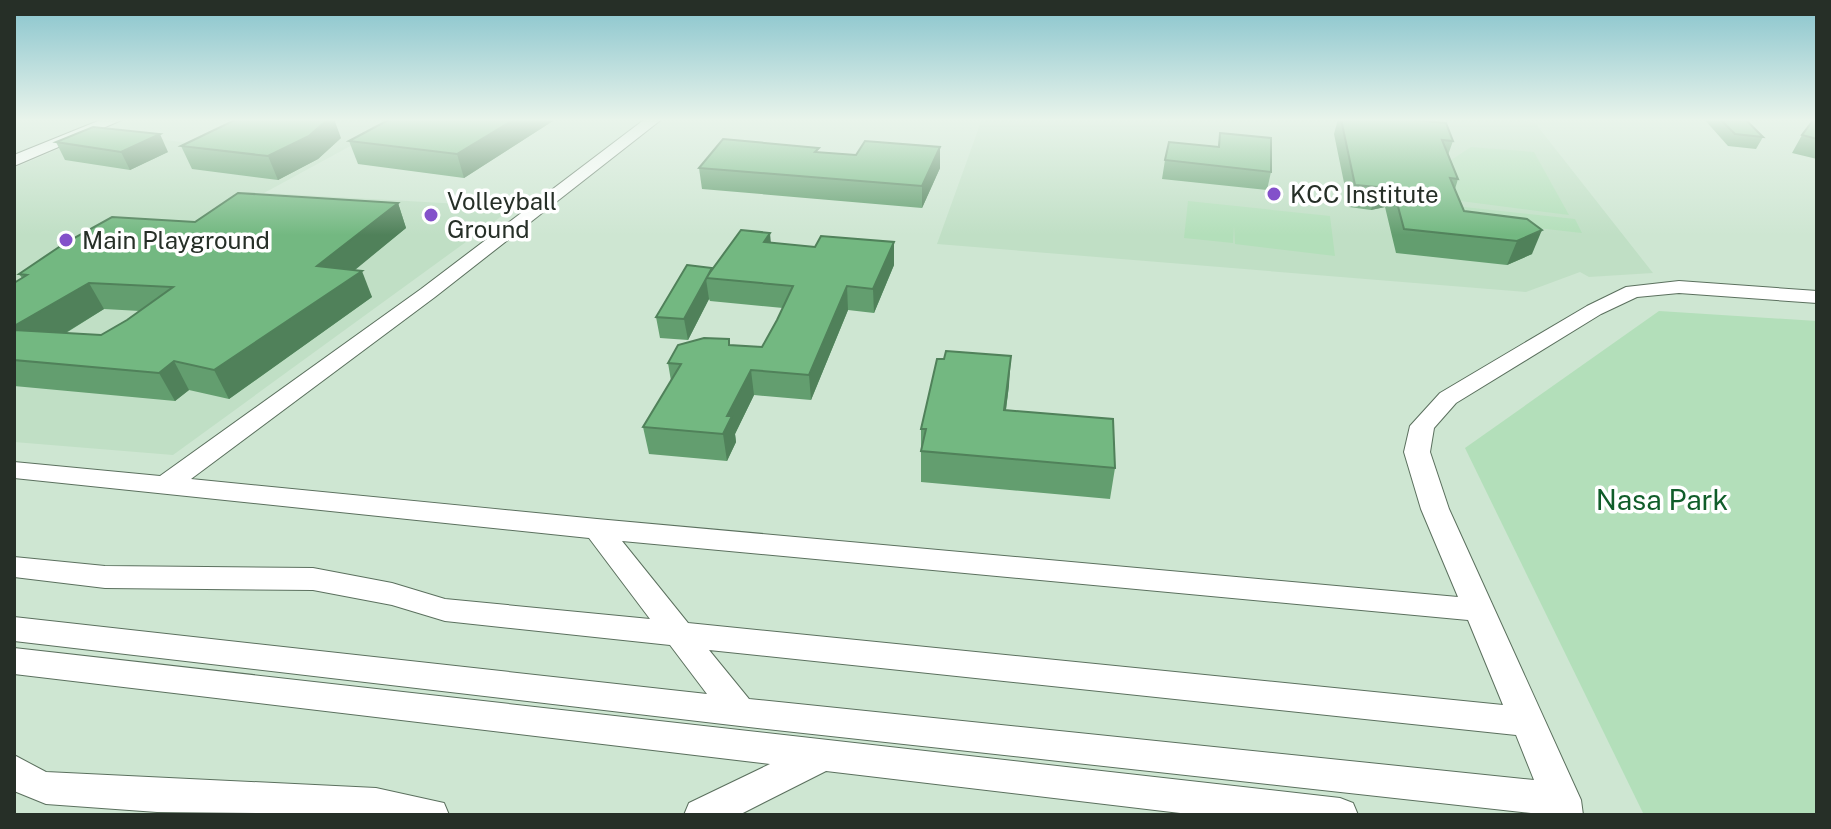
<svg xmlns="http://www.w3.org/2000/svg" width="1831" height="829" viewBox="0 0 1831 829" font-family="'Public Sans',sans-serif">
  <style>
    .built { fill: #c0dfc5 }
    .green { fill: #b3dfba }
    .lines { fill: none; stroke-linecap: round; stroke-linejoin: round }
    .minor-casing { stroke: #5b705e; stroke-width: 2 }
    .minor { fill: #fff; fill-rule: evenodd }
    .wall { fill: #639e6f; fill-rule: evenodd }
    .shaded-wall { fill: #50815a }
    .building { fill: #73b881; stroke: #50815a; stroke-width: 2 }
    .poi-dot { fill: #8351ca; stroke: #fff; stroke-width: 3 }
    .labels { text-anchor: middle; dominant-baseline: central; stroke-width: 7; stroke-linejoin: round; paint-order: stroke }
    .far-poi-label { font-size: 24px; fill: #262f27; stroke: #fff; text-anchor: start }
    .park-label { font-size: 28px; fill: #105d2a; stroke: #fff }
  </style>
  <rect width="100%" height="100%" fill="#cee6d2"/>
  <g class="built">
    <path d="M277,119h123l-136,74 250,14 -341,248 -159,-13v-274l87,-37 116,16z"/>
    <path d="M982,119h535l18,4 118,150 -64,4 -9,-5 -54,20 -589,-48z"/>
  </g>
  <g class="green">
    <path d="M1471,147l63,5 35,63 -116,-15 -11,-34z"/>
    <path d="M1188,201l142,15 5,40 -100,-12 -1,-19 -1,18 -49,-5z"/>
    <path d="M1409,201l166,18 7,14 -170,-19z"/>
    <path d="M1659,311l158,10v494h-173l-179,-367z"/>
  </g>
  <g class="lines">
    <defs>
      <g id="minor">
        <path d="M103,119h21l-110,47v-11z"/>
        <path d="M645,119h17l-227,178 -244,182 406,40 861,78 -37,-88 -17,-57 6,-26 30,-33 147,-87 39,-19 53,-6 138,10v12l-138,-10 -42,4 -36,17 -145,89 -22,25 -4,24 19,57 132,291 2,15h-34l-809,-89 -726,-85v-24l693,77 -37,-49 -225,-24 -53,-16 -79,-15 -208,-2 -91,-11v-20l91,9 208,2 79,15 53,16 205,20 -61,-81 -575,-60v-16l146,14 261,-187zM622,541l846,79 35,85 -815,-82zM709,650l807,85 18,45 -785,-81z"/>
        <path d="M14,648l1326,150 13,5 5,12h-161l-371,-44 -87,44h-55l5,-12 81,-39 -756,-90z"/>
        <path d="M14,755l32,17 330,16 68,15 5,12 -292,-3 -111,-8 -32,-13z"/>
      </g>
    </defs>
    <use href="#minor" class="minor-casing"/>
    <use href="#minor" class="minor"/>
  </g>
  <g class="wall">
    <path d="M390,119h166l-92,59 -106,-14 -9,-23z"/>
    <path d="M1338,119h65l50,22 -5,14 10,24 -3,10 9,22 63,8 5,35 -25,11 -111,-12 -11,-46 -14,3 -22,-3 -15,-73z"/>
    <path d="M1704,119h41l18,18 -7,12 -28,-3z"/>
    <path d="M1817,119v40l-25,-6 10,-18z"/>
    <path d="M1220,133l51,39 -4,18 -105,-11 3,-19 53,-13z"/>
    <path d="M341,138l-23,21 -40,21 -86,-11 -11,-23z"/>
    <path d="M56,142l112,10 -38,18 -65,-10z"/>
    <path d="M699,168h241l-18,40 -220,-19z"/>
    <path d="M398,203l8,25 -52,42 18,27 -143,102 -40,-9 -14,11 -161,-15v-103l8,-5 -3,-4 176,-52zM104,309l36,2 -13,9 -26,15 -35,-2z"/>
    <path d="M894,242v23l-20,48 -26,-3 -37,90 -57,-5 -19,39 1,8 -9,19 -78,-7 -6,-27 28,-46 -3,-18 61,-24 1,6 32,2 21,-39 -73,-7 -1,-2 -21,41 -28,-2 -4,-21 56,-49 59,-25 44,4z"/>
    <path d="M1009,385l-3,25 109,58 -5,31 -189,-17v-53z"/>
  </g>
  <g class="shaded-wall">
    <path d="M328,119h6l7,19 -23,21 -40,21 -10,-24z"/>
    <path d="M515,119h41l-92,59 -7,-24z"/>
    <path d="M160,134l8,18 -38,18 -9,-18z"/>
    <path d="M940,147v21l-18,40v-22z"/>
    <path d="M1392,184l-7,23 -14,3 7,-23z"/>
    <path d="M398,203l8,25 -79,65 -10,-27z"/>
    <path d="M1542,230l-10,24 -25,11 10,-24z"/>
    <path d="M770,233l2,22 -8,-13z"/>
    <path d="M894,242v23l-20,48 -1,-24z"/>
    <path d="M362,271l10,26 -143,102 -15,-29z"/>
    <path d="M706,279l3,20 -21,41 -4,-21z"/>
    <path d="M89,283l15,26 -78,48 -12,-19v-12z"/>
    <path d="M847,286l1,24 -37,90 -2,-25z"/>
    <path d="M1011,356l-2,29 -7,55 2,-30z"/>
    <path d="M174,361l15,29 -14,11 -16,-28z"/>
    <path d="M751,370l3,25 -19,39 1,8 -9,19 -4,-27 4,-18z"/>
  </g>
  <g class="building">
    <path d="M237,119h91l-19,17 -41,20 -87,-10z"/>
    <path d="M390,119h125l-58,35 -108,-13z"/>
    <path d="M1341,119h62l43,4 7,18 -11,-1 16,39 -8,-1 14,33 63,8 15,11 -25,11 -113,-12 -12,-45 -14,3 -23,-2z"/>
    <path d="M1720,119h25l18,18 -28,-3z"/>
    <path d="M1814,119h3v20l-15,-4z"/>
    <path d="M93,127l67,7 -39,18 -65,-10z"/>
    <path d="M1220,133l51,5v34l-106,-12 4,-18 50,5z"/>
    <path d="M723,139l96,9 -4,4 41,3 9,-14 75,6 -18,39 -223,-18z"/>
    <path d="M238,193l160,10 -81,63 45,5 -148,99 -40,-9 -15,12 -145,-13v-30l87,5 26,-15 46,-33 -84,-4 -75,43v-43l13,-8 -8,-1 46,-31 47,-26 83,5z"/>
    <path d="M741,230l29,3 -6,9 51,5 6,-11 73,6 -21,47 -26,-3 -38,89 -58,-5 -24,46h5l-9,18 -80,-7 38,-63 -13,-1 10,-18 26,-7 25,1v6l33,2 15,-27 16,-34 -87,-8z"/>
    <path d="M687,265l25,3 -28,51 -28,-2z"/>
    <path d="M946,351l65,5 -7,54 109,9 2,49 -194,-17 5,-22h-5l16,-70h7z"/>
  </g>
  <linearGradient id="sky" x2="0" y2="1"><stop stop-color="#86c3cc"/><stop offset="0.51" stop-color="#e9f4eb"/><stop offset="1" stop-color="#e9f4eb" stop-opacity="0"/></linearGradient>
  <rect width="1831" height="235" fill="url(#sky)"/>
  <g class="poi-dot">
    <circle cx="1274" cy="194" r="8"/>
    <circle cx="431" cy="215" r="8"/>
    <circle cx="66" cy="240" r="8"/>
  </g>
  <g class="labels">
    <g class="far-poi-label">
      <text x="1290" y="194">KCC Institute</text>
      <text x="447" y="201">Volleyball<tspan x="447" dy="28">Ground</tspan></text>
      <text x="82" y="240">Main Playground</text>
    </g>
    <g class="park-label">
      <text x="1662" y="499">Nasa Park</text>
    </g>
  </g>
  <rect width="1831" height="829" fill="none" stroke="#262f27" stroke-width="32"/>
</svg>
